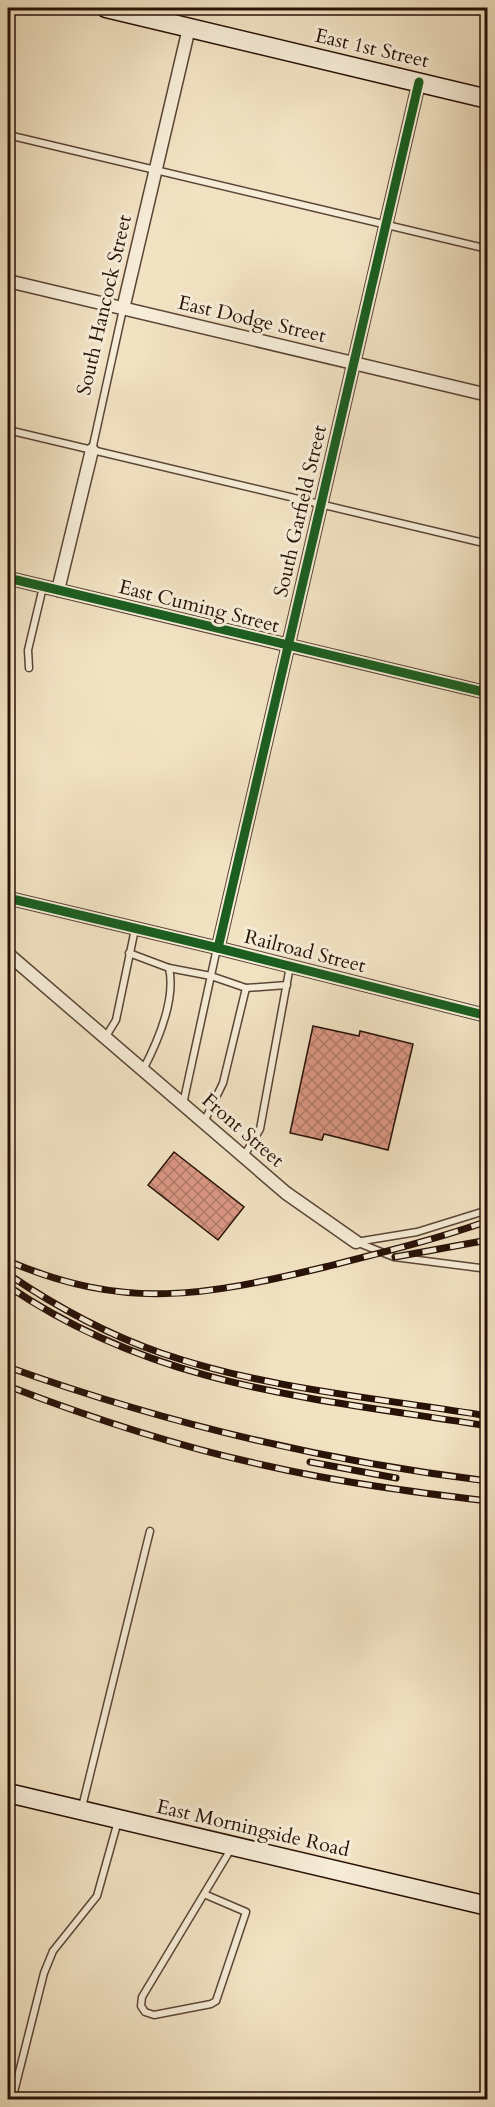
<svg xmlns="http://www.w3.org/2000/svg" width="495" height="2107" viewBox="0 0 495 2107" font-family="Cardo,serif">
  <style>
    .building { fill: url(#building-cross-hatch); stroke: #281107; stroke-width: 1.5 }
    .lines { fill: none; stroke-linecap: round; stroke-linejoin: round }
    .lane-casing { stroke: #5a4536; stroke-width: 9 }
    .street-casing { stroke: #5a4536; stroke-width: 15 }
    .secondary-casing { stroke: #281107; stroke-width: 21 }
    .lane { stroke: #f6ecd7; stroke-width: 6 }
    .street { stroke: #f6ecd7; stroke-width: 12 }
    .secondary { stroke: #f6ecd7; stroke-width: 18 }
    .rail-casing { stroke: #281107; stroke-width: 7 }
    .rail { stroke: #f6ecd7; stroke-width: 4.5; stroke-dasharray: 14; stroke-linecap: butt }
    .cycleway-casing { stroke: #f6ecd7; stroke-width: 13 }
    .cycleway { stroke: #1b5e20; stroke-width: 9 }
    .labels { text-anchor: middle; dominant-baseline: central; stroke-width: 6; stroke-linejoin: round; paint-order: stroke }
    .street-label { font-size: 20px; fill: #281107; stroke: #f6ecd7 }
  </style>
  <defs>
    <pattern id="building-cross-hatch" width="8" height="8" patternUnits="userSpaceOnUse" patternTransform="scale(1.5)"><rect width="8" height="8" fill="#dc9885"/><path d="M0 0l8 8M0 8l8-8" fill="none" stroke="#b27b6b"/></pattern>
  </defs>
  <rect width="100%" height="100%" fill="#f1e2c2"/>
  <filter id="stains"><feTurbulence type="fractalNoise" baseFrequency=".00333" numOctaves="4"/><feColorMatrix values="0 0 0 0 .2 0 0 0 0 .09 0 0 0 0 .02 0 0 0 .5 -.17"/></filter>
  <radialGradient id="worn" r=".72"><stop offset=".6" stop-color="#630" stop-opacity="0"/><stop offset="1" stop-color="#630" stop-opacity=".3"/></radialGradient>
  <g class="building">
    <path d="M313,1026l46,10 1,-5 53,13 -25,106 -64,-16 -2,6 -32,-7z"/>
    <path d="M174,1152l70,55 -26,33 -70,-55z"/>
  </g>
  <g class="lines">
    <defs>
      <g id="lane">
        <path d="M8,135l480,114"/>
        <path d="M8,430l480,114"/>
        <path d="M92,450l31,-141"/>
        <path d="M29,668l-1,-18 15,-63"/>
        <path d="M129,953l40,15c7,31 -12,75 -26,102"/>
        <path d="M169,968l42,8 35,12 -23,95 -19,39"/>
        <path d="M246,988l41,-3"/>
        <path d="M105,1038l11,-18 19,-91"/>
        <path d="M183,1104l34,-156"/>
        <path d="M244,1156l16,-27 30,-163"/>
        <path d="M356,1242l61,-10 71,-22"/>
        <path d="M356,1242l38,15 94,12"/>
        <path d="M82,1807l68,-276"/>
        <path d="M204,1894l42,18 -30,89 -5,3 -57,11 -9,-3 -4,-6 1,-9 89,-148"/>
        <path d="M12,2100l32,-127 9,-22 44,-55 21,-75"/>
      </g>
      <g id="street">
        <path d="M8,281l480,114"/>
        <path d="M123,309l66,-281"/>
        <path d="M8,578l480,115"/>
        <path d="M58,590l34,-140"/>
        <path d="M8,898l210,50 270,68"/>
        <path d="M218,948l201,-866"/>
        <path d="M8,954l278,239 70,49"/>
      </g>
      <g id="secondary">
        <path d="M106,8l382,91"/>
        <path d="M8,1793l480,113"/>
      </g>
    </defs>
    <use href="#lane" class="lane-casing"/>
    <use href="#street" class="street-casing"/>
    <use href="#secondary" class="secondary-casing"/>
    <use href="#lane" class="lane"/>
    <use href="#street" class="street"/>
    <use href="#secondary" class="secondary"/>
    <defs>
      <g id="rail">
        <path d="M395,1257l93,-17"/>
        <path d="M8,1261c118,50 196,35 317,6 55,-14 109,-27 163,-46"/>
        <path d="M8,1274c47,32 98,60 153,79 104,36 218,45 327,63"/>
        <path d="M8,1286c150,102 306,112 480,140"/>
        <path d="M8,1367c156,56 315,94 480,114"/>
        <path d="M8,1386c83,32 168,60 255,79 74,17 149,27 225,36"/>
        <path d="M310,1462l86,16"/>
      </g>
    </defs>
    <use href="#rail" class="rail-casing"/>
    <use href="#rail" class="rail"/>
    <defs>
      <g id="cycleway">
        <path d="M8,578l480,115"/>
        <path d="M8,898l210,50 270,68"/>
        <path d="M218,948l201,-866"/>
      </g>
    </defs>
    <use href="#cycleway" class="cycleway-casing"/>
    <use href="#cycleway" class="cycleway"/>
  </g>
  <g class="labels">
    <g class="street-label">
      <text transform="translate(372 48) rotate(13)">East 1st Street</text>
      <text transform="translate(104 305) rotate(-77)">South Hancock Street</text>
      <text transform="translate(252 319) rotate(13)">East Dodge Street</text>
      <text transform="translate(300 511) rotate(-77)">South Garfield Street</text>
      <text transform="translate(199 606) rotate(14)">East Cuming Street</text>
      <text transform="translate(305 951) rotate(14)">Railroad Street</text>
      <text transform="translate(243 1130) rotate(41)">Front Street</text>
      <text transform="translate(253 1828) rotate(13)">East Morningside Road</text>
    </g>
  </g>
  <rect width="495" height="2107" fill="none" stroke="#f1e2c2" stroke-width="30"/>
  <rect x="9" y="9" width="477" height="2089" fill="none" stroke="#281107" stroke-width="3"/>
  <rect x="15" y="15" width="465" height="2077" fill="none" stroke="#281107" stroke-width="1.5"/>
  <rect width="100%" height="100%" filter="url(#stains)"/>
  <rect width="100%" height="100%" fill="url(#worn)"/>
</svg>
